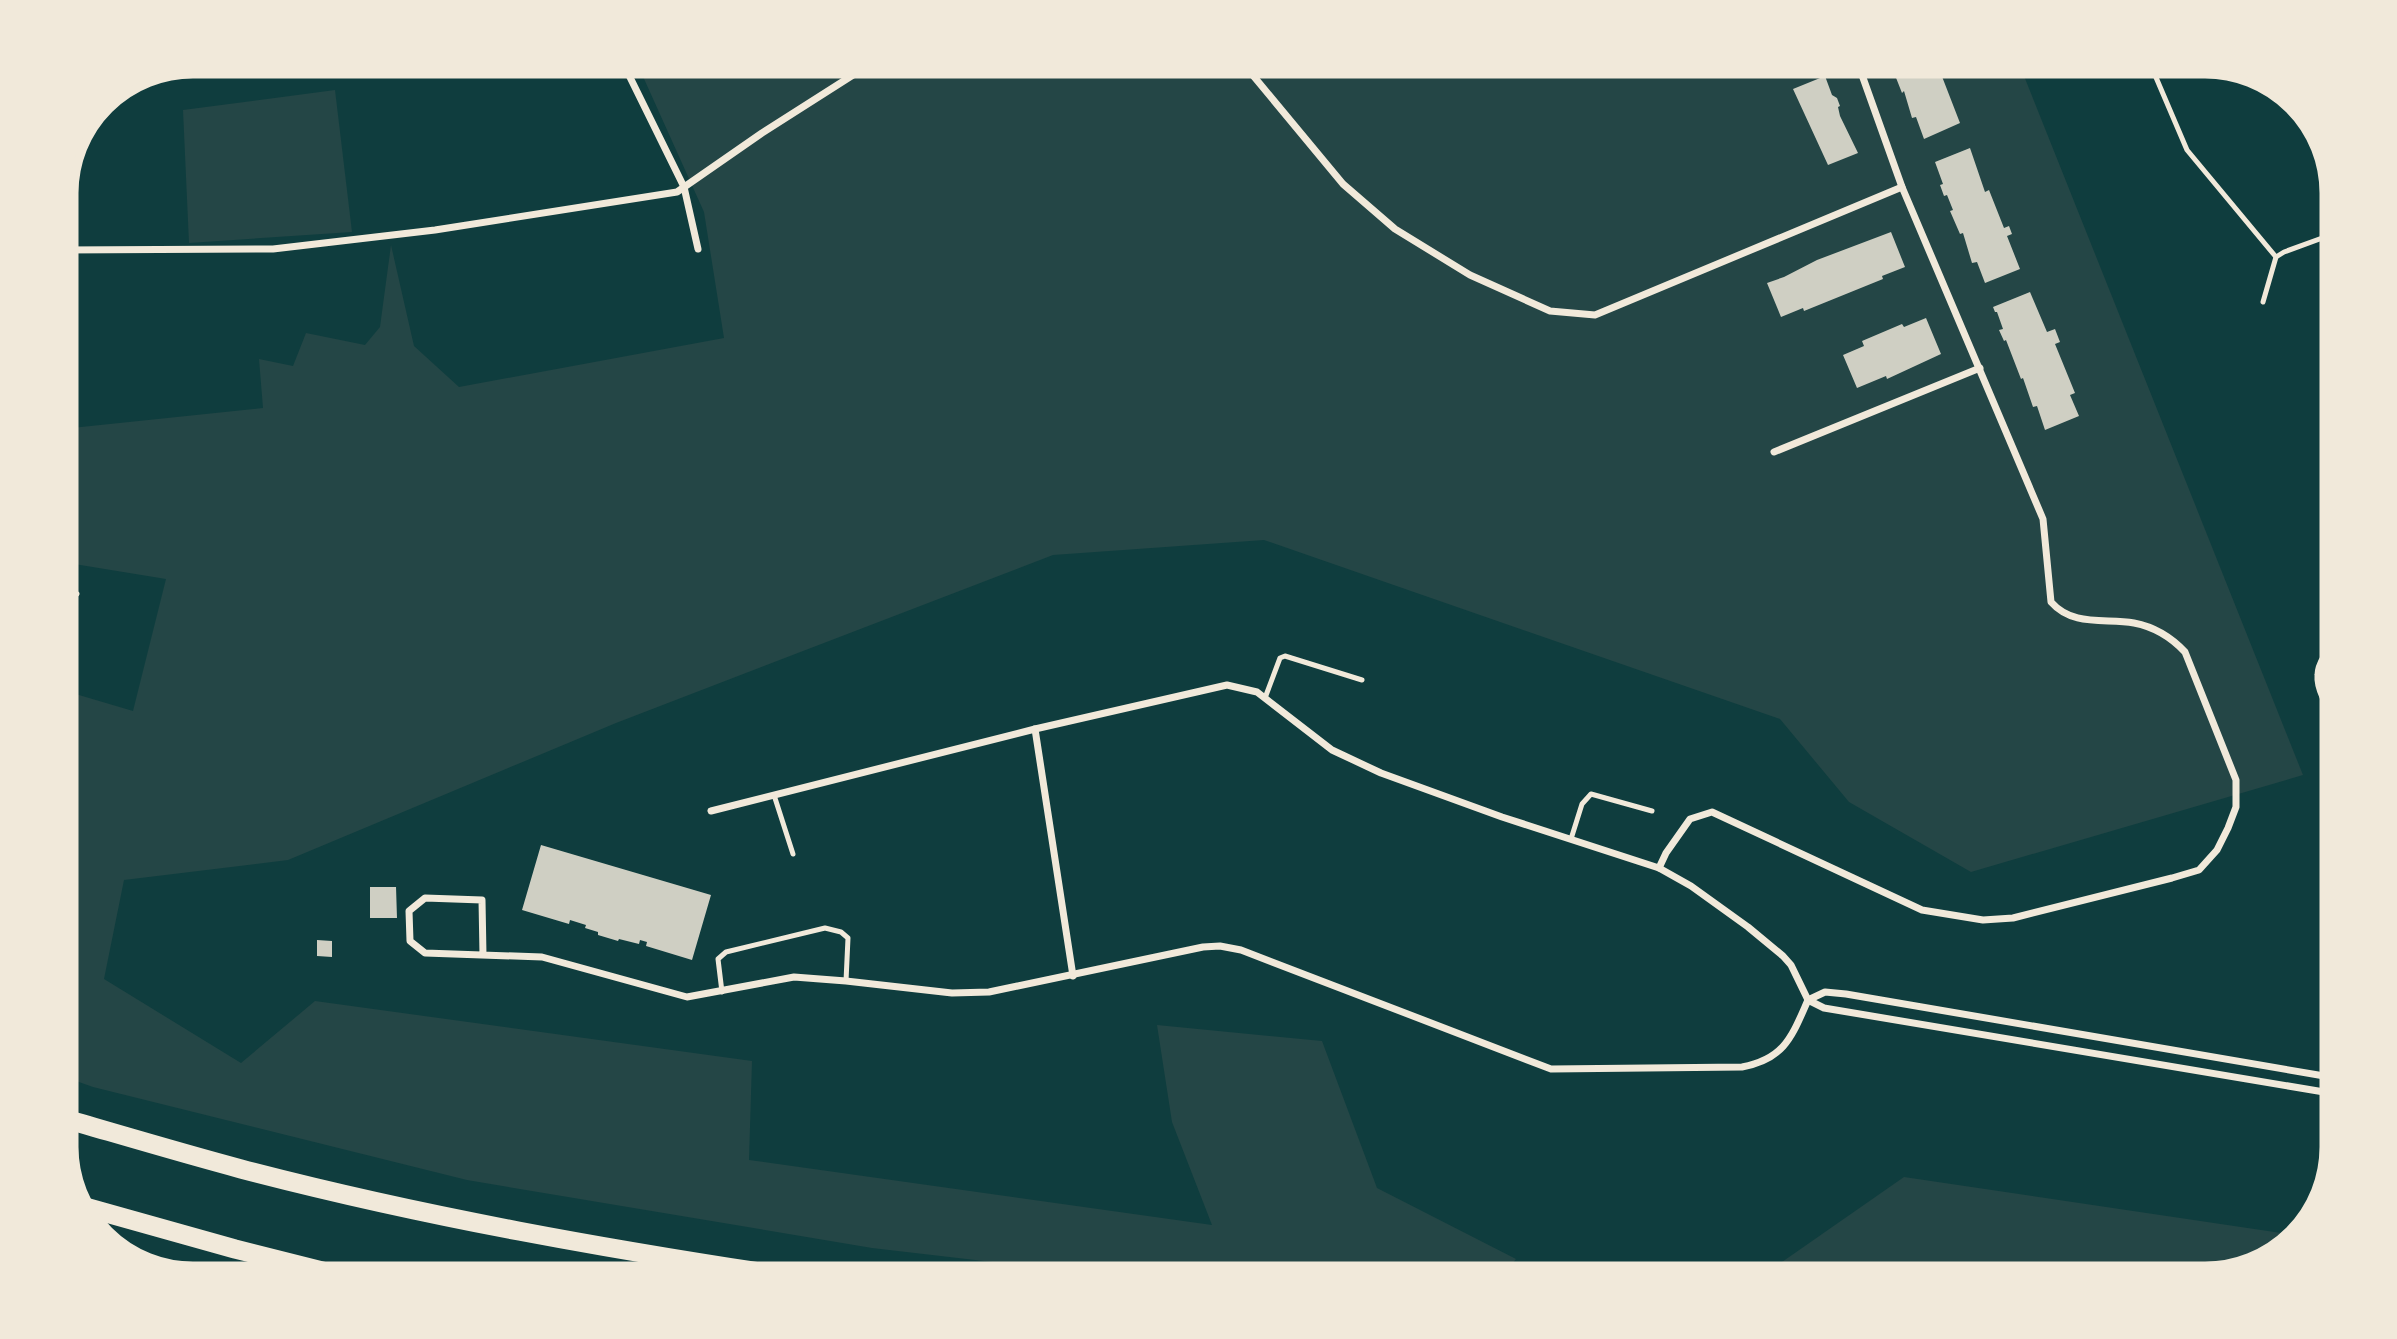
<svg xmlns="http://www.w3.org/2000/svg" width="2397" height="1339" viewBox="0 0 2397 1339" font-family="'Source Serif 4',serif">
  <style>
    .green { fill: #244646 }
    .building { fill: #cfcfc3 }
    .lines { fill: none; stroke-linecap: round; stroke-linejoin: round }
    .service { stroke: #f1e9da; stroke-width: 5 }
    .minor { stroke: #f1e9da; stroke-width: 7 }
    .motorway { stroke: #f1e9da; stroke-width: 19 }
    .rim { fill: none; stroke: #f1e9da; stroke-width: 9 }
  </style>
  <rect width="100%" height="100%" fill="#0f3d3e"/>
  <g class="green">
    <path d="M636,61h1382l285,714 -332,97 -122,-70 -69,-83 -516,-179 -211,15 -437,168 -328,137 -164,20 -20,99 137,84 74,-62 437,60 -3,99 463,65 -40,-103 -15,-97 165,16 55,147 139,71 -16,19h-372l-256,-30 -405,-68 -374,-93 -31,-11v-386l71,21 33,-132 -104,-17v-133l201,-21 -4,-49 34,7 13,-33 59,12 15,-18 11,-82 23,101 45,41 265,-49 -20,-126z"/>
    <path d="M335,90l17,142 -163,11 -6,-133z"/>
    <path d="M1904,1177l391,58 -25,25 -65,18h-446z"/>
  </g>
  <g class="building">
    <path d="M1892,61h44l24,62 -36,16 -8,-22 -4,1 -8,-27 -2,2 -11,-28 2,-1z"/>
    <path d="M1825,76l7,19 5,3 3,8 -2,1 2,9 18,37 -30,12 -35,-76z"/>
    <path d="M1970,148l15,44 4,-2 15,38 5,-2 3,8 -5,2 13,33 -35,14 -8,-21 -5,1 -9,-30 -3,1 -10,-23 3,-1 -6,-15 -3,1 -4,-11 3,-1 -8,-22z"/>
    <path d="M1891,232l14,35 -23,9 1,3 -79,32 -1,-3 -22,9 -14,-34 17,-6 33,-17z"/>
    <path d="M2030,292l17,40 8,-3 5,13 -5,2 20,49 -5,2 9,21 -34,14 -8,-24 -4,1 -10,-29 -2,1 -15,-39 -2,1 -5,-11 4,-1 -6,-17h-2l-2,-5z"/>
    <path d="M1926,318l15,36 -54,25 -1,-3 -29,12 -14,-33 21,-9 -2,-5 40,-17 2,3z"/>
    <path d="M541,845l170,50 -19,65 -46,-14 1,-4 -7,-2 -1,4 -20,-5 -1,2 -20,-6v-3l-13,-4 1,-3 -16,-5 -1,4 -47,-14z"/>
    <path d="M370,887h26l1,31h-27z"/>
    <path d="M317,940l15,1v16l-15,-1z"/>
  </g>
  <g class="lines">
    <g class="service">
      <path d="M2149,61l38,89 89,107"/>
      <path d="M2263,302l13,-45 8,-5 52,-19"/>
      <path d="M62,591l15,3"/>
      <path d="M1265,698l15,-40 5,-2 77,24"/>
      <path d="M774,795l19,59"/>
      <path d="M1571,839l11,-35 9,-10 61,17"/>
      <path d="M722,992l-4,-33 8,-7 99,-24 16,4 7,6 -2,43"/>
    </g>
    <g class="minor">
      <path d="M622,61l62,126 14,62"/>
      <path d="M1241,61l102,123 52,45 75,46 80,36 45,4 307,-128"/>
      <path d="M2153,70l20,-9"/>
      <path d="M62,250l211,-1 162,-19 242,-38 85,-59 113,-72"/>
      <path d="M1774,452l206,-84"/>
      <path d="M2336,640c-7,9 -18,23 -18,35 -1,12 8,33 18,40"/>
      <path d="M1035,729l38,247"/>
      <path d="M711,811l324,-82 192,-44 30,7 75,58 49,23 121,44 157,51 32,18 57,41 35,29 8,9 17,35"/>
      <path d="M1659,868l7,-15 24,-34 22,-7 210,98 61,10 30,-2 159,-40 27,-8 18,-20 11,-22 8,-21v-27l-51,-128c-14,-15 -30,-25 -51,-29 -29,-5 -61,4 -83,-21l-8,-83 -141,-332 -45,-126"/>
      <path d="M483,955l-1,-55 -57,-2 -16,13 1,30 15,12 117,4 145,40 107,-20 52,4 106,12 37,-1 214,-45 17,-1 21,4 310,119 191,-2c43,-8 50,-31 66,-67"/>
      <path d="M1808,1000l16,8 512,86"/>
      <path d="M1808,1000l17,-8 21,2 490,84"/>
    </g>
    <g class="motorway">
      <path d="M62,1118c59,17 119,35 179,51 183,48 371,81 558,109"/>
      <path d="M78,1205l157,44 115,29"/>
    </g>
  </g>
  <path d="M0 0H2397V1339H0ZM193 74H2205A119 119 0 0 1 2324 193V1147A119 119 0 0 1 2205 1266H193A119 119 0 0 1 74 1147V193A119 119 0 0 1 193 74Z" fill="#f1e9da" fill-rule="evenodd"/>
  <path class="rim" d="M193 74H2205A119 119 0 0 1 2324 193V1147A119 119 0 0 1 2205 1266H193A119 119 0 0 1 74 1147V193A119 119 0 0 1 193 74Z"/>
</svg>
